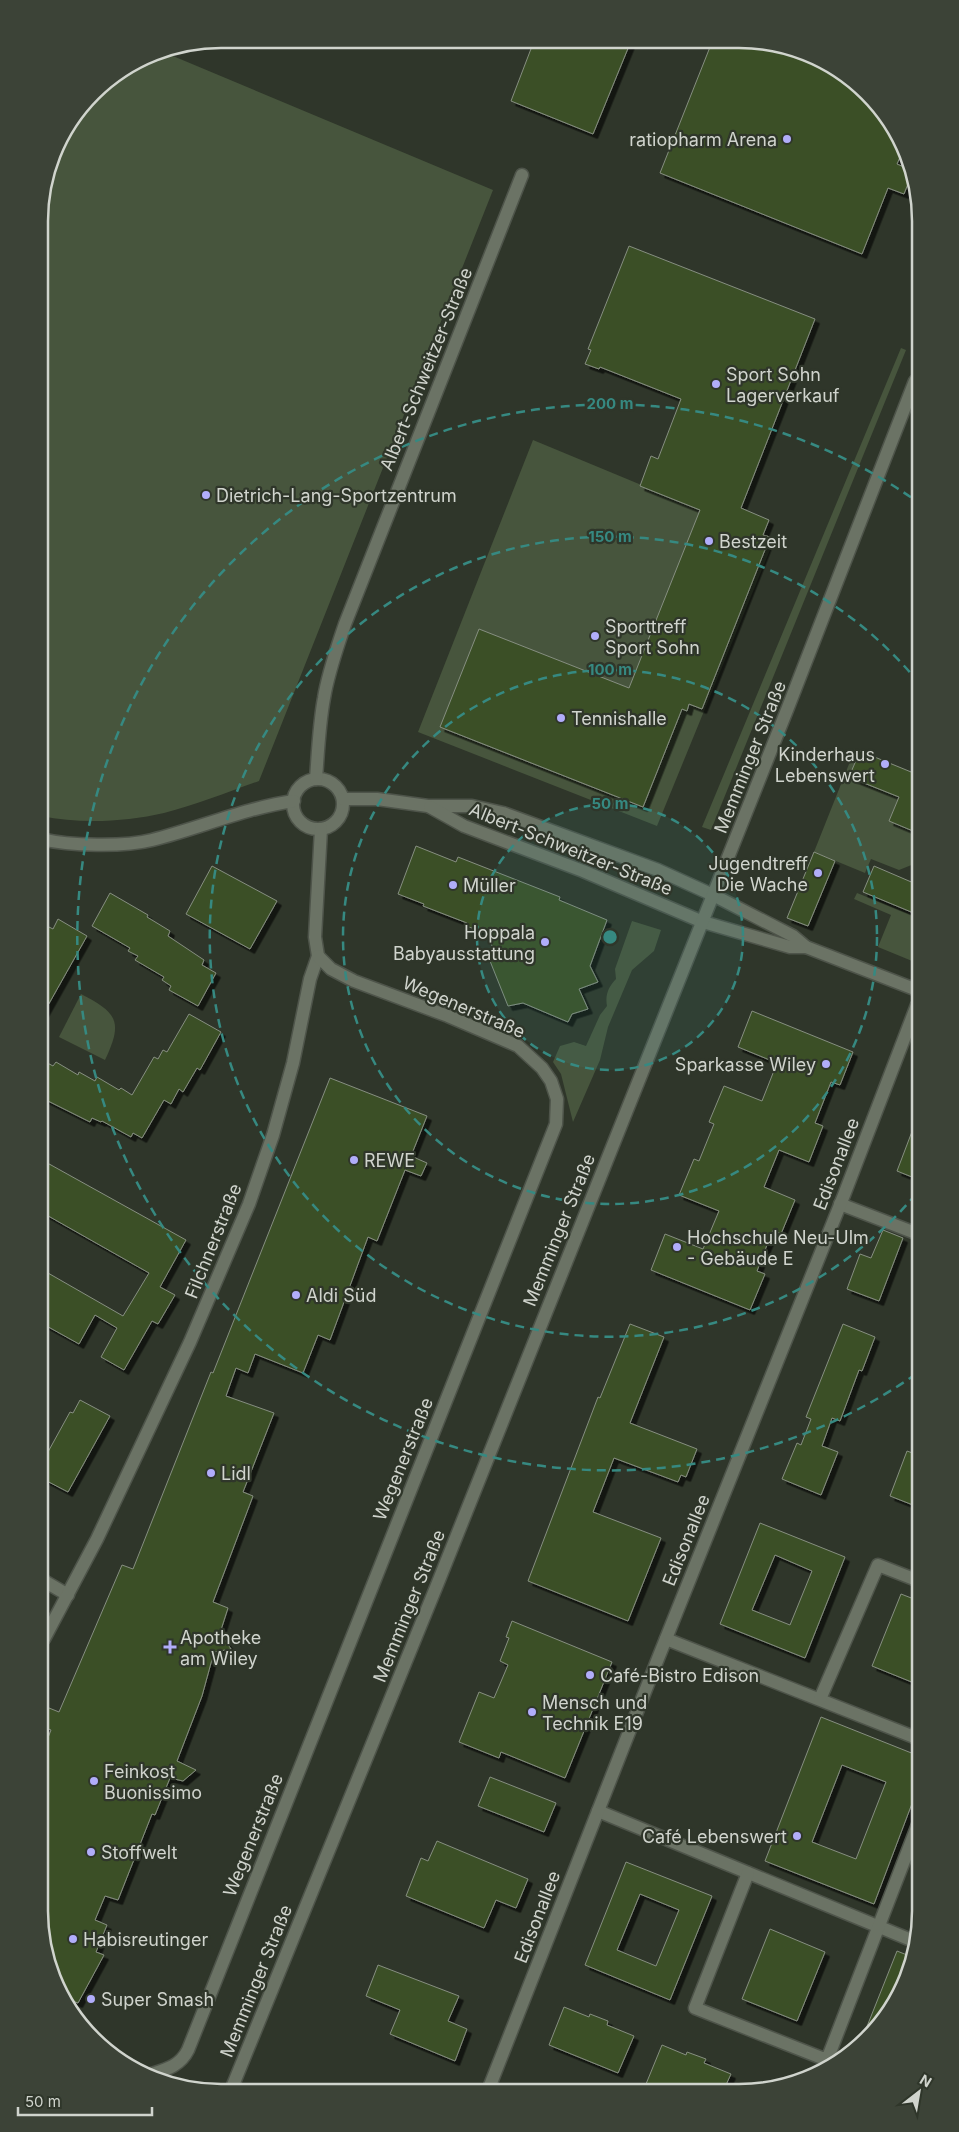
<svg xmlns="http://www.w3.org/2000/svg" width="959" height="2132" viewBox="0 0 959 2132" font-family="Inter,sans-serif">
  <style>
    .green { fill: #47553d }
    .building { fill: #3b5027; stroke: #868e80; fill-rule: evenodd; filter: url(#shadow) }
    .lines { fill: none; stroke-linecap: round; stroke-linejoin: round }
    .street-casing { stroke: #4e544a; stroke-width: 15 }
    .secondary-casing { stroke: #4e544a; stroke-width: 15 }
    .street { stroke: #6b7365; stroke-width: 12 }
    .secondary { stroke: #6b7365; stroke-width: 12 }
    .ring { fill: none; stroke: #368981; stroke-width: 2.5; stroke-dasharray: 9 6 }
    .poi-dot { fill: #b1adfa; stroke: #2f362a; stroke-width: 2 }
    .labels { text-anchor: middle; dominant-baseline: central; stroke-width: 4.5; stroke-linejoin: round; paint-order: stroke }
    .poi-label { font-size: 18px; fill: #d0d4cd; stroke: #2f362a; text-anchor: start }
    .street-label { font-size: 18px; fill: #d0d4cd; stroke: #2f362a }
    .rim { fill: none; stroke: #d0d4cd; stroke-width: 2.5 }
    .centre { fill: #368981; stroke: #2f362a; stroke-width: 2.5 }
    .ring-label { font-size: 15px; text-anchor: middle; font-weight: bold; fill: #368981; stroke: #2f362a; stroke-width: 4.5; stroke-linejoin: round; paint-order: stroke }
  </style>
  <defs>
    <filter id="shadow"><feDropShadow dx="4.5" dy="4.5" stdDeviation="0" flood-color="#0009"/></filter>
  </defs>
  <rect width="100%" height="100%" fill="#2f362a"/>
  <g class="green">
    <path d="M161,51l332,139 -234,591c-31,11 -63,24 -95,32 -39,9 -84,11 -123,3l-2,-608 19,-68 42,-56 51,-32z"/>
    <path d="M901,348l5,2 -195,480 -9,-3z"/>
    <path d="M533,440l241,100 -117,286 -239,-94z"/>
    <path d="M855,749l5,2 -10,26 49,20 -10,24 23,10 4,-4v32l-2,5 -15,6 -28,-11 -6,14 -51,-21z"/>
    <path d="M857,893l59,24 1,46 -39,-16 13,-32 -37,-16z"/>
    <path d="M632,921l29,9 -7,21 -22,19 -24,57 -8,33 -27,62 -12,-48 -8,-12 7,-16 14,-4 12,4 14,-31 7,-9c-2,-10 1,-19 9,-27l-1,-10z"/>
    <path d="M81,994c37,19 42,28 24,66l-46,-23z"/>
  </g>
  <g class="building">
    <path d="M534,41h97l-38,93 -82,-33z"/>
    <path d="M712,42h62l45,16 40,26 37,45 8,19 -7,16 16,7 -9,23 -16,-6 -26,66 -202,-81z"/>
    <path d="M629,246l186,73 -74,189 28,12 -6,15 7,2 -68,172 -13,-5 -2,7 -5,-2 -39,98 -203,-80 39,-98 150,59 71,-178 -60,-24 11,-30 7,3 23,-60 -81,-32 -1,2 -14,-5 6,-14 -3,-1z"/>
    <path d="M860,751l56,23v49l-3,8 -24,-10 10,-24 -50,-20z"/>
    <path d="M416,846l40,16 2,-5 102,40 -1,3 48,20 -17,46 8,16 -19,7 9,20 -16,5 -4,8 -45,-19 -15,3 -18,-45 4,-11 -8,-17 -20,-7 1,-3 -44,-17 1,-2 -26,-10z"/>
    <path d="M814,852l21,9 -27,65 -21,-8z"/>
    <path d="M212,866l65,35 -27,48 -64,-35z"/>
    <path d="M874,866l42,18v30l-53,-22z"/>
    <path d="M110,893l38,22 -1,2 23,14 -2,5 36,24 -2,5 14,8 -18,33 -29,-16 2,-4 -9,-6 2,-3 -29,-17 3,-4 -10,-5 2,-3 -38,-22z"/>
    <path d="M58,919l29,17 -45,80v-77l7,-12 4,2z"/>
    <path d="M752,1011l101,41 -13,33 -9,-3 -16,41 8,3 -14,36 -30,-12 -15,37 31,13 -14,34 -8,-4 -8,20 -8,21 8,3 -15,36 -99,-40 14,-36 38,15 16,-38 -40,-16 15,-36 5,2 15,-37 -5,-2 15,-36 38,15 15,-38 -39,-16z"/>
    <path d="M189,1014l32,18 -21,38 -3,-2 -14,24 -4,-3 -8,15 -7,-4 -22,38 -9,-5 -2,4 -29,-16 -1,1 -9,-4 -2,4 -48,-24v-38l11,6 3,-4 22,13 1,-3 16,9 2,-4 22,13 2,-2 11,7 22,-38 4,2 5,-9 4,2z"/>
    <path d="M330,1078l97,38 -16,40 16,7 -6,13 -16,-6 -28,71 -9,-4 -38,103 -12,-5 -15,38 -48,-19 -7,19 -12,-5 -10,28 48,17 -31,79 10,4 -40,106 15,6 -8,25 11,16 -17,3 -12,44 -25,65 19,9 -13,11 -13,-3 -15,37 -3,-1 -34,86 -13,-4 -10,24 12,5 -11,27 8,3 -26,48 -16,-6 -17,-38 -1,-211 7,-18 -7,-3v-21l15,6 63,-147 11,4 78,-197 2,1z"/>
    <path d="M916,1121h1v58l-20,-8z"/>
    <path d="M42,1160l144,80 -26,47 15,8 -17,29 -6,-3 -28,49 -23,-13 16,-29 -22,-13 -16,29 -36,-20v-42l5,-9 75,43 26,-43 -106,-60z"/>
    <path d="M883,1230l20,8 -24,63 -32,-12 13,-35 11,4z"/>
    <path d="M630,1324l34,13 -34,86 67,26 -11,28 -5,-2 -3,7 -64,-24 -21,54 68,26 -33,83 -100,-40 70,-184 2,1z"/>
    <path d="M843,1324l32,13 -13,34 -3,-1 -19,51 -8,-3 -10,28 16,6 -17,43 -39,-16 15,-36 4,2 10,-26 -5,-2z"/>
    <path d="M80,1400l30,16 -42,76 -25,-13v-18l27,-49 3,1z"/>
    <path d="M907,1451l11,4v52l-28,-11z"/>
    <path d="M760,1523l85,34 -40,101 -85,-34zM775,1555l37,16 -22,54 -38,-15z"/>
    <path d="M901,1594l18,7v84l-47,-19z"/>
    <path d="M512,1621l100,41 -47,116 -64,-26 -2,6 -40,-16 20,-50 15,6 14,-33 -8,-4 9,-23 -3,-1z"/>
    <path d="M821,1717l98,39v29l-45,119 -109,-43zM842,1765l44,17 -30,77 -44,-17z"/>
    <path d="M490,1777l66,26 -12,29 -66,-26z"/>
    <path d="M437,1841l91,38 -12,29 -20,-8 -12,28 -78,-32 15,-38 7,3z"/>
    <path d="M626,1862l86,34 -42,104 -85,-35zM640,1894l39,16 -23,56 -39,-16z"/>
    <path d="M770,1929l55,23 -28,69 -55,-22z"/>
    <path d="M897,1951l15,6 -5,24 -32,50 -10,9 -3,-1z"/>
    <path d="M378,1965l81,31 -11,25 19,8 -12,32 -65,-27 10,-24 -34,-14z"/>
    <path d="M564,2007l25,10 1,-3 18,7 -1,4 27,11 -16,37 -69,-28z"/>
    <path d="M662,2045l24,10 1,-3 19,7 -2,4 27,11 -6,13 -71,1 -8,-4z"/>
  </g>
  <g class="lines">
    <defs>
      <g id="street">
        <circle cx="318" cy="804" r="25"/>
        <path d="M316,779c2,-27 3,-54 8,-81 4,-25 13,-50 21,-74l177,-449"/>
        <path d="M343,799h34l51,7h44l31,7 155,57 55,25 80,41 13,11 111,43"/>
        <path d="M430,807l34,19 119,45 120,51 87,25h16"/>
        <path d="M41,839c29,7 83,8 111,1 48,-12 93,-32 142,-39"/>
        <path d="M840,1204l78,30"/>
        <path d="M44,1581l24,14"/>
        <path d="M44,1639l53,-100 93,-197 59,-138 24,-69 20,-72 17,-84 8,-23 -3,-19 6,-108"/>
        <path d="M666,1639l253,100"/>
        <path d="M820,1699l58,-134 41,16"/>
        <path d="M598,1811l318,131"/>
        <path d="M748,1873l-53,135 132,52 92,-238"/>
        <path d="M145,2076c18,-6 34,-8 43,-26l368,-926 1,-25 -6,-18 -9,-13 -24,-22 -70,-30 -94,-35 -23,-12 -13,-13"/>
        <path d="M489,2088l170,-432 185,-461 73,-190"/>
      </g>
      <path id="secondary" d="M231,2090l206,-505 350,-875 128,-329"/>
    </defs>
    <use href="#street" class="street-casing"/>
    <use href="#secondary" class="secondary-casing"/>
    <use href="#street" class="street"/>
    <use href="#secondary" class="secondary"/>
  </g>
  <circle cx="610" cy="937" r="133" fill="#368981" fill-opacity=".12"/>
  <g class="ring">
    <circle cx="610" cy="937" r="133"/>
    <circle cx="610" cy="937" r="267"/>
    <path d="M916 1194A400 400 0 1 1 914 677"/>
    <path d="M916 1374A533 533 0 1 1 912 498"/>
  </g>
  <g class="poi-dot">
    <circle cx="787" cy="139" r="5"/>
    <circle cx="716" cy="384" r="5"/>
    <circle cx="206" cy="495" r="5"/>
    <circle cx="709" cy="541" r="5"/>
    <circle cx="595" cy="636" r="5"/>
    <circle cx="561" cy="718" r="5"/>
    <circle cx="885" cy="764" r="5"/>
    <circle cx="818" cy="873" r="5"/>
    <circle cx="453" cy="885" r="5"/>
    <circle cx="545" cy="942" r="5"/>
    <circle cx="826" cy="1064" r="5"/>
    <circle cx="354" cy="1160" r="5"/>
    <circle cx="677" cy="1247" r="5"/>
    <circle cx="296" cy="1295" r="5"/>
    <circle cx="211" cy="1473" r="5"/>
    <path d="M167.5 1639.5h5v5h5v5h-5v5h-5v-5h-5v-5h5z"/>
    <circle cx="590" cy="1675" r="5"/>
    <circle cx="532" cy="1712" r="5"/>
    <circle cx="94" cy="1781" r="5"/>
    <circle cx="797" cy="1836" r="5"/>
    <circle cx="91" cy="1852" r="5"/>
    <circle cx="73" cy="1939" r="5"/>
    <circle cx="91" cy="1999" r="5"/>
  </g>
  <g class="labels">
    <g class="poi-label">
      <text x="777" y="139" text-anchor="end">ratiopharm Arena</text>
      <text x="726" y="374">Sport Sohn<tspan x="726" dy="21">Lagerverkauf</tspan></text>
      <text x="216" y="495">Dietrich-Lang-Sportzentrum</text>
      <text x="719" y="541">Bestzeit</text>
      <text x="605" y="626">Sporttreff<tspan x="605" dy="21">Sport Sohn</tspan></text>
      <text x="571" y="718">Tennishalle</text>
      <text x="875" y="754" text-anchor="end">Kinderhaus<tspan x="875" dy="21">Lebenswert</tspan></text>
      <text x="808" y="863" text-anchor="end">Jugendtreff<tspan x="808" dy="21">Die Wache</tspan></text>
      <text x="463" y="885">Müller</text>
      <text x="535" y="932" text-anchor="end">Hoppala<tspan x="535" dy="21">Babyausstattung</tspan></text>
      <text x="816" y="1064" text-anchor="end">Sparkasse Wiley</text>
      <text x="364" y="1160">REWE</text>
      <text x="687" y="1237">Hochschule Neu-Ulm<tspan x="687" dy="21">- Gebäude E</tspan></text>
      <text x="306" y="1295">Aldi Süd</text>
      <text x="221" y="1473">Lidl</text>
      <text x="180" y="1637">Apotheke<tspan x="180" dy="21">am Wiley</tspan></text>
      <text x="600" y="1675">Café-Bistro Edison</text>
      <text x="542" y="1702">Mensch und<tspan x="542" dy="21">Technik E19</tspan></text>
      <text x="104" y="1771">Feinkost<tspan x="104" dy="21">Buonissimo</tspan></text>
      <text x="787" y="1836" text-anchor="end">Café Lebenswert</text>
      <text x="101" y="1852">Stoffwelt</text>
      <text x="83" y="1939">Habisreutinger</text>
      <text x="101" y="1999">Super Smash</text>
    </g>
    <g class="street-label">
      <text transform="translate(426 369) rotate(-68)">Albert-Schweitzer-Straße</text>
      <text transform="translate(750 757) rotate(-68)">Memminger Straße</text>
      <text transform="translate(571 849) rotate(22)">Albert-Schweitzer-Straße</text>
      <text transform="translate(464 1007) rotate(23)">Wegenerstraße</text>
      <text transform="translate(836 1164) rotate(-69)">Edisonallee</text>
      <text transform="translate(559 1230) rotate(-68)">Memminger Straße</text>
      <text transform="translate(213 1241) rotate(-68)">Filchnerstraße</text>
      <text transform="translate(403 1459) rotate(-68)">Wegenerstraße</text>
      <text transform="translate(686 1540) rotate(-68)">Edisonallee</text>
      <text transform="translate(409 1606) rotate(-68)">Memminger Straße</text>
      <text transform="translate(253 1835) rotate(-68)">Wegenerstraße</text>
      <text transform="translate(537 1917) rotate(-69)">Edisonallee</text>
      <text transform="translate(256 1981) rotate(-68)">Memminger Straße</text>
    </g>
  </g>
  <path d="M0 0H959V2132H0ZM221 48H739A173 173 0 0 1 912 221V1911A173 173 0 0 1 739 2084H221A173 173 0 0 1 48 1911V221A173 173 0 0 1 221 48Z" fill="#3c4337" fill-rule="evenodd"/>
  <path class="rim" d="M221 48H739A173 173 0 0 1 912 221V1911A173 173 0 0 1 739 2084H221A173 173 0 0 1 48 1911V221A173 173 0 0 1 221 48Z"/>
  <circle cx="610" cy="937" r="8" class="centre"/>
  <g class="ring-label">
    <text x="610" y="409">200 m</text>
    <text x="610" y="542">150 m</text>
    <text x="610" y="675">100 m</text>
    <text x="610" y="809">50 m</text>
  </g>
  <g transform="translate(919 2092) rotate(31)" stroke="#2f362a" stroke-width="4" paint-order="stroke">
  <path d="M0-4L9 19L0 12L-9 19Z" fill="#d0d4cd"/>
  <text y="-8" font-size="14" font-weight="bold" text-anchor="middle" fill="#d0d4cd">N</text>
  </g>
  <path d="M18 2107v8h134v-8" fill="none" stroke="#d0d4cd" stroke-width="2.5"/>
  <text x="25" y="2107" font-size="15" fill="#d0d4cd" stroke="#2f362a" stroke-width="4" paint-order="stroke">50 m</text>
</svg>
